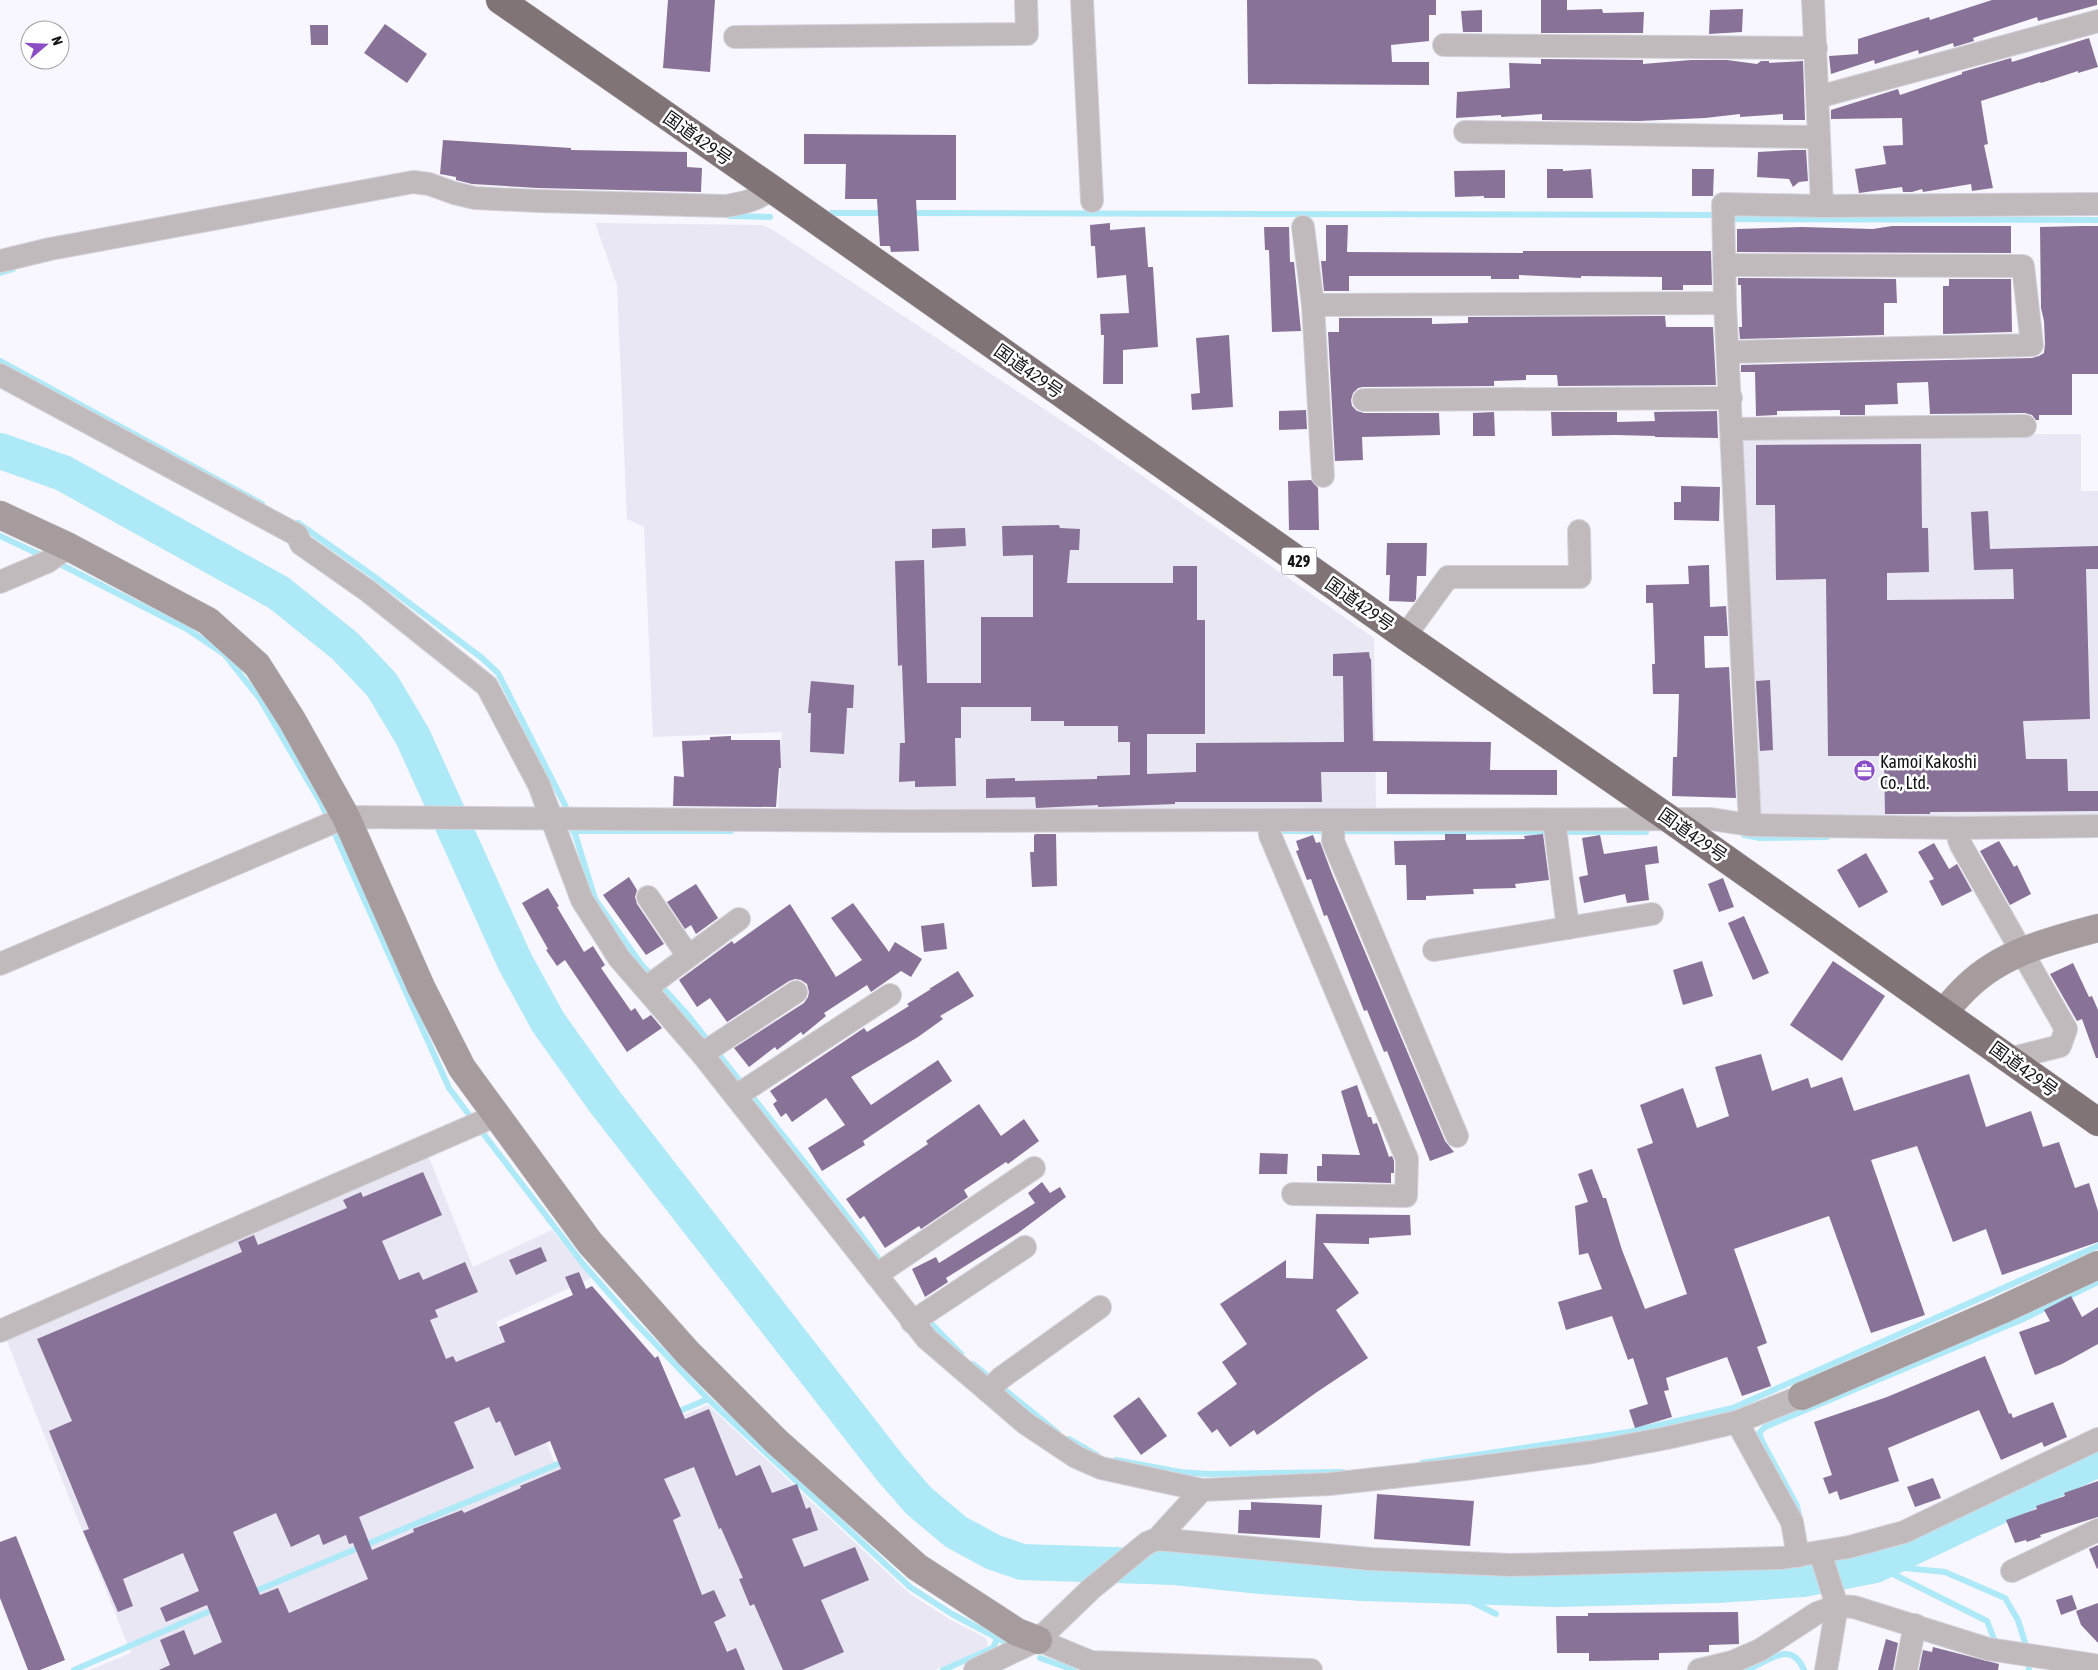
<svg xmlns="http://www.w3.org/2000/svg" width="2098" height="1670" viewBox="0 0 2098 1670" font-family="'Asap Condensed','Noto Sans JP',sans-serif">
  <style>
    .built { fill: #e8e7f3 }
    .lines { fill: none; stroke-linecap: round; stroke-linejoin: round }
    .stream { stroke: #aee9f8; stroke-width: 6 }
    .river { stroke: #aee9f8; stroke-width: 36 }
    .building { fill: #897297; fill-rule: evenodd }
    .street-casing { stroke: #d4d3da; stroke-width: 24 }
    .secondary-casing { stroke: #d4d3da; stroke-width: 29 }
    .highway-casing { stroke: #d4d3da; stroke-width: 29 }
    .street { stroke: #c1babc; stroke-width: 22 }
    .secondary { stroke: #a69c9e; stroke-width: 28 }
    .highway { stroke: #817476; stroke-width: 28 }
    .labels { text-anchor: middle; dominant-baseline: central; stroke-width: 5; stroke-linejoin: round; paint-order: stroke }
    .shield { fill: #fff; stroke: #5a5a5d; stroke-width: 1 }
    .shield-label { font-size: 16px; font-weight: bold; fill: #141317 }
    .street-label { font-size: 18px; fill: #141317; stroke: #fff }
    .poi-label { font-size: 18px; fill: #141317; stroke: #fff; text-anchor: start }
  </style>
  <rect width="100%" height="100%" fill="#f8f7ff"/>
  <g class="built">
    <path d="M595,223l168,2 10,5 318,210 283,198 2,172 -598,4 4,-82 -129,5 -9,-210 -17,-8 -10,-234z"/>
    <path d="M2081,434v57h17v326l-342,1 -19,-382z"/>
    <path d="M428,1155l45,112 79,-37 39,48 -95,44 61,146 151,-63 202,189 41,26 35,18 2,9 -53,23h-846l42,-17 -125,-314z"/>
  </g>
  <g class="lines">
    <g class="stream">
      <path d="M831,213h54"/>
      <path d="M910,213l804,2 18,4 366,1"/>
      <path d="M729,216l41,1"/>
      <path d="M0,273l13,-4"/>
      <path d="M0,361l262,143"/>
      <path d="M298,523l74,52 110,83 16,15 70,138 27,88 46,65 45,49 157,198 41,55"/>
      <path d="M0,536l45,21"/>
      <path d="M56,562l131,67 37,25 36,45 61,104 128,285 24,32"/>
      <path d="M573,831h158"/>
      <path d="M1284,831l362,1"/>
      <path d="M1744,835l16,3 67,-1"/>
      <path d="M479,1128l104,136 45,51 80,84 202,188 42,27 53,28"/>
      <path d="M926,1318l35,36"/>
      <path d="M973,1364l85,69"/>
      <path d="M675,1413l33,-14"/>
      <path d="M1069,1439l28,16"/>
      <path d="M1116,1460l64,12 27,2 136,-2"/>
      <path d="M1422,1463l207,-31 104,-24 365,-162"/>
      <path d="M1799,1515l-2,-9 -34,-63 -4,-10 6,-6 256,-107 77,-38"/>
      <path d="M1803,1559v20"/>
      <path d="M1875,1565l70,7 60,26 13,22 8,26 3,24"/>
      <path d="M1879,1567l108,54 7,18v7"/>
      <path d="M1465,1586l5,15 26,13"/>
      <path d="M251,1593l314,-132"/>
      <path d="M1040,1658l34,12"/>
      <path d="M74,1670l143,-62"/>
      <path d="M943,1670l50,-22 4,-9"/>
      <path d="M1747,1670c22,-9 44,-31 57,0"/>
    </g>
    <path class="river" d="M0,451l63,22 216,120 66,53 37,39 31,52 102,225 33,60 57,80 286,367 28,32 37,31 37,20 29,10 153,5 86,9 102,7 192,6 163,-4 85,-6 72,-14 223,-106"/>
  </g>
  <g class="building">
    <path d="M668,0h47l-5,72 -47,-4z"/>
    <path d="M1247,0h189v15h-7v26l-38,4 1,17h37v23l-181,-1z"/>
    <path d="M1541,0h26v10l35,-1 1,4 41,-1 -1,21h-102z"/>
    <path d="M1992,0h105v5l-59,16 -1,-4 -64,21 1,3 -20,6 -1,-4 -34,11 -1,-4 -43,14 -1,-4 -43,14 -2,-18 29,-2v-15l71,-22 1,3z"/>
    <path d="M1743,9l-1,23 -33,2 1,-24z"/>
    <path d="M1482,10v22h-19l-2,-21z"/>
    <path d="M385,24l42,30 -20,29 -43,-30z"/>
    <path d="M310,25h18v20h-17z"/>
    <path d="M2089,38l9,29 -20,6v-2l-37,12 -1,-1 -59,19 7,43 -4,1 9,43 -21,3 -1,-7 -48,8 -1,-3 -10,3h-9l-1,-5 -43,6 -4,-24 31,-5 -3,-18 20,-1 -1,-27 -71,1v-9l67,-21 2,6 62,-21v-2l49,-14 1,4z"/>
    <path d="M1541,59l102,1v4l48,-4h36l30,4 4,-3h8v2l34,-2 2,59h-22v-6l-43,3v-3l-35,4 -66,3 -97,-1v-6l-41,3v-2l-45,3 1,-26 53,-4 -1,-25 32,1z"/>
    <path d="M804,134l152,1v65h-40l3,51 -28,1 -1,-6h-10l-3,-47h-32l1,-35h-42z"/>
    <path d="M443,140l128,8v2l116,2v15l15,1 -1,24 -163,-4 -66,-4 -16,-4v-3l-16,-3z"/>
    <path d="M1793,150h13l2,31 -9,1 -6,5 -4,-8 -32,-2 1,-25z"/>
    <path d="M1547,169h16v2l28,-2 2,29h-46z"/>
    <path d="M1692,169h22l-1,27h-21z"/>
    <path d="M1505,170v28h-21v-2l-29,1 -1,-26z"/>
    <path d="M1110,223v7l35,-3 3,40h5l5,80 -35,3v34h-20l1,-49h-3l-1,-21 29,-1 -3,-38 -29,3 -2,-32h-4l-1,-21z"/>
    <path d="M1326,225h22l-1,27 176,1v-2h188l1,34h-29v5h-21v-13l-81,-1v2l-62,-3v4h-28v-3h-142v15h-25l-3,-30h5z"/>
    <path d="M1892,226h119v27l-274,-1v-23l65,-2 71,2z"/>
    <path d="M2082,226h16v148h-26v41h-33v5h-3l-4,-5 -7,-2 -95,1 -2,-32 -31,1 1,21 -33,1v10h-25v-5l-63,1v4l-21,1 -1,-44h-14v-7l291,-7 7,-2 5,-3 1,-9 -1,-23 -3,-13 -1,-81z"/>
    <path d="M1264,227h25l1,35h4l7,69 -29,1 -3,-82h-4z"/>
    <path d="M1738,278l158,1 1,24h-13v32l-144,4 -1,-12h3l-1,-42h-3z"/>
    <path d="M1949,279h62l1,53 -69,2v-48h6z"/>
    <path d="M1665,316l1,11h47l3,58 -158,1 -1,-11h-31v5l-32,1v5l-131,1 -5,1 -5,5 -2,7 1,6 5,5 7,2h75l1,22 -78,2 1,23 -28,1 -7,-129h11v-14h93v6l36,-1v-6z"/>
    <path d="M1229,335l4,72 -41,3 -1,-16 9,-1 -4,-55z"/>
    <path d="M1306,410l1,19 -28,1v-19z"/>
    <path d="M1717,411l1,27 -63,-1v-1l-39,-1 -64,1 -1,-24h66v10l38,-1 -1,-9z"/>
    <path d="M1494,412l1,24h-22v-23z"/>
    <path d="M1921,444l1,84h6l1,44 -42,1v27l127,-1 -1,-30 -39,1 -3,-58 17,-1 2,38 108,-3v23h-12l4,150 -67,2 3,38h41l1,32h30v20l-168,1v2h-45l-1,-58h-56l-2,-177 -50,1 -1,-75h-19v-60z"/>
    <path d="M1311,480l7,8 1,42h-30l-1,-49z"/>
    <path d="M1681,486l39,1 -1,34 -45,-1v-18h7z"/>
    <path d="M1059,525l1,3 20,1 -1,21h-9l-3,33h106v-17h24v54h8v114h-58v40l49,-2v-29l148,-1 -1,-66h-10v-22l36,-2 1,7h1l2,82 118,1 -1,28h67v25l-170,-1v-22h-66l1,30h-147v2l-77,3v-2l-62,3 -1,-11 -49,1v-19l29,-1v3l82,-2v-3l33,-1v-33h-12v-16h-54v-5h-33v-14h-70v31h-6l1,48 -41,1v-6l-16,1 1,-39h5l-3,-78 -4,1 -3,-105 29,-1 3,123h54v-66h52v-62l-30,1 -1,-30z"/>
    <path d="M965,528l1,18 -34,2v-19z"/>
    <path d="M1387,543h40l-1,33h-9l-1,23 -2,3 -25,-1 1,-26h-4z"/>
    <path d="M1709,565l1,42 16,-1 2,30h-24l1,32 24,-1 7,131 -64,-2 1,-39h4l2,-63h-26l-1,-30h3l-2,-61h-7v-18l43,-1 -1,-18z"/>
    <path d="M1770,680l3,70 -13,1 -4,-70z"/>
    <path d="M811,681l43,4 -1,23h-6l-3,46 -34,-2 1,-39h-3z"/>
    <path d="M731,736v4h49l1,28h-2l-3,39 -103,-1 1,-30 10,1 -2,-36 28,-1v-3z"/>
    <path d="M1036,834h20l1,52 -25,1 -2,-35h4v-17z"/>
    <path d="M1445,834h21v6l59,-1 -1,-3 19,-2 6,46 -34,4 1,4 -43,1 1,5 -48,2v4h-19l-1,-35h-11l-1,-24 51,-1z"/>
    <path d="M1313,835l3,8 4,-1 12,32 113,267 9,11 -24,9 -43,-110 -3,1 -17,-42 -3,1 -37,-96 -3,1 -13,-37 -4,1 -11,-29 3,-1 -3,-9z"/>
    <path d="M1600,835l4,19 53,-8 2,17 -14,2 4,35 -22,3 -2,-9 -41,9 -5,-26 9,-2 -6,-37z"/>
    <path d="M1999,841l15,26 3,-2 14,29 -21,11 -30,-54z"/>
    <path d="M1934,843l15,26 8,-5 15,27 -30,15 -13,-25 5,-2 -16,-27z"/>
    <path d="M1866,853l22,39 -29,16 -22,-38z"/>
    <path d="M629,877l8,13 -2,7 2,7 27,40 -18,11 -43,-60z"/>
    <path d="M1723,878l11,29 -15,5 -11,-28z"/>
    <path d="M696,884l22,34 -22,16 -5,-9 -6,4 -18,-27z"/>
    <path d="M548,888l11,18 -2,1 27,45 9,-6 12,19 -4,3 30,43 4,-3 8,12 8,-5 11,13 -35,24 -62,-92 -8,6 -11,-16 2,-1 -26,-46z"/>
    <path d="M853,903l36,49 6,-10 27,17 -11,18 -10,-6 -30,21 -4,-7 -43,28 2,3 -23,19 -2,-3 -24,18 -2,-3 -26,20 -15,-19 70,-45 4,-6 1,-5 -2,-8 -6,-4 -6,-1 -6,2 -62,41 -17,-24 -13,9 -18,-27 53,-39 2,3 56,-40 46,73 26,-17 -31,-42z"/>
    <path d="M1744,916l25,57 -16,7 -25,-57z"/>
    <path d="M944,923l3,26 -23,3 -3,-26z"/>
    <path d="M1702,961l11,35 -30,9 -10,-35z"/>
    <path d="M1833,961l52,35 -43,65 -52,-36z"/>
    <path d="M2073,963l16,34 3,-1 6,14v48h-2l-14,-39 -5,2 -27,-47z"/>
    <path d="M958,971l16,25 -34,20 3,3 -25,18 -67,40 20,28 67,-45 14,21 -89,60 2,4 -43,26 -14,-23 37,-23 -19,-27 -34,24 -6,-9 -5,4 -8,-13 4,-3 -7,-10 94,-63 3,4 42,-26 -2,-2 24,-15h-2z"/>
    <path d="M1761,1054l11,37 36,-13 3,10 31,-11 12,34 115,-37 17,53 45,-16 12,36 16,-5 16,46 14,-5 9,28v31l-96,33 -16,-46 -33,13 -36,-96 -46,14 54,155 -54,18 -42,-117 -95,33 33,94 -10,4 14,39 -29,10 -15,-39 -61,21 3,12 -5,1 8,26 -37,11 -6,-18 19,-6 -15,-46 -5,2 -16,-44 -46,14 -8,-28 44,-13 -14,-36 -9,2 -4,-49 13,-4 -10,-28 14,-5 11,29h3l16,52 23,59 42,-15 -50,-145 16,-6 -13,-38 43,-17 14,40 32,-12 -14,-49z"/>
    <path d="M1357,1085l11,32h3l2,7 4,-1 12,34 3,-1 2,5v12h-3v10l-74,-2v-15h5v-12l38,1 -19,-64z"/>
    <path d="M979,1104l22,32 23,-17 15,22 -31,23 -2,-2 -42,28 4,7 -47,32 -2,-3 -34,22 -21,-32 -4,3 -14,-20 82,-55 -2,-3z"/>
    <path d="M1260,1153l28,1 -1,20h-28z"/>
    <path d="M423,1172l19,43 -60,26 17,39 20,-8 4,8 42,-18 13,30 -43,18 3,7 -8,3 16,39 7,-3 3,6 49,-20 -6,-15 74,-32 -8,-18 14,-5 7,17 6,-3 63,72 3,-2 27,63 24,-10 27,67 24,-11 12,28 25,-9 9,25 4,-2 8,23 -26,9 12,28 51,-20 14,33 -48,20 23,52 -42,18h-19l-29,-66 -4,2 -11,-27 4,-1 -22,-50 -2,1 -25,-62 -30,12 17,37 -8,4 29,75 12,-5 12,26 -12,6 13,30 9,-4 9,22h-586l11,-5 -10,-25 24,-10 10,25 28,-13 -15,-37 -41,17 -6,-14 39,-17 -16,-38 -60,26 10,27 -15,6 -35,-81 6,-2 -40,-98 23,-10 -35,-82 205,-87 -4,-10 16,-7 4,10 89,-37 -4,-8 18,-8 2,5zM489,1407l7,16 4,-2 15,35 35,-15 11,28 -41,17 1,2 -57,25 -2,-3 -49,19 1,3 -42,18 -13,-33 115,-49 -20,-46zM276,1513l15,34 28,-13 4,11 23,-10 3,9 4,-1 15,36 -79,34 -11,-25 -18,7 -27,-63z"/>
    <path d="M1042,1182l8,11 10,-6 6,10 -48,36 -72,45 2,4 -23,15 -13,-28 24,-12 3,6 96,-60 -7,-10z"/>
    <path d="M1316,1214l94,1 1,20 -42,3v6l-46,-1 36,50 -23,17 32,48 -51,34 -60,43 -3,-5 -24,17 -13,-18 -5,4 -15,-20 40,-29 -15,-22 25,-18 -27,-40 66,-44v18l27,1z"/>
    <path d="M541,1247l6,14 -31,14 -7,-15z"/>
    <path d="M2071,1296l11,21 16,-10v37l-36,20 -27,11 -16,-43 31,-11 -6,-11z"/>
    <path d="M1985,1356l24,58 2,-1 2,5 40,-16 14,35 -23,10 -2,-5 -41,18 -22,-50 -91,38 11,33 -59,19 -3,-9 -8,3 -6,-16 9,-3 -18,-53 73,-25z"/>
    <path d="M1139,1397l28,39 -26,19 -28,-39z"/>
    <path d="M1933,1478l8,20 -26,9 -8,-20z"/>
    <path d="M2098,1481v36l-58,18 1,2 -14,5 -1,-2 -11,3 -9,-23 31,-11 -1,-3 29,-10 -1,-3z"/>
    <path d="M1377,1494l97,7 -4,45 -96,-7z"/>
    <path d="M1251,1502l71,3 -2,33 -82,-5 1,-23h12z"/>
    <path d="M16,1536l49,124 -25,10h-12l-28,-72v-56z"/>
    <path d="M2098,1545v23l-1,1 -8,-20z"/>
    <path d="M2072,1595l5,14 -16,6 -5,-15z"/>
    <path d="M2098,1603v40l-17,-18 -5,-14z"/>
    <path d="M1738,1612l1,32 -30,1v7l-50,1v7l-70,1v-8h-32l-1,-37h32v-3z"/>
    <path d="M1886,1639l12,4 -5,27h-15z"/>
    <path d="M1933,1647l66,17 -1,6h-79l4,-20 9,2z"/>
  </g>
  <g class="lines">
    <defs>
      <g id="street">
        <path d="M1082,0l10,201"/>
        <path d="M1813,0l9,206"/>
        <path d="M735,37l292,-3 -1,-34"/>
        <path d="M1444,45l372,3"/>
        <path d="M1818,97l280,-76"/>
        <path d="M1465,132l353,5"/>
        <path d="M1303,227l10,78 10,171"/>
        <path d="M0,261l50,-12 363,-67 16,2 25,9 21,5 63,3 188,5c18,-3 31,-6 46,-17"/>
        <path d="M1725,265l298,1 9,79 -304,7"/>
        <path d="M1313,305l412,-2"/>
        <path d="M0,375l297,160 4,9 67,47 119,95 52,99 43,115 37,58 83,96 225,285 98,84 51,34 25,11 101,22 128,-6 135,-15 127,-17 75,-14 70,-16 65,-26"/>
        <path d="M1364,400l367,-2"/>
        <path d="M1732,429l293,-3"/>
        <path d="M0,582l47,-20 22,-15"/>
        <path d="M1405,636l43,-59h132l-1,-46"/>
        <path d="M1334,820l-1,21 124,295"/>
        <path d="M1554,820l14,108"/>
        <path d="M1269,821l1,14 137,324 -1,37 -113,-2"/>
        <path d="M1750,825l-25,-522 -2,-99 99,2 276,-2"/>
        <path d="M1958,828l1,12 2,5 105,184 -6,17 -51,13"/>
        <path d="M648,897l40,59"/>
        <path d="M1434,950l218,-36"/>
        <path d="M0,964l346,-147 560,4 805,-2 39,6 208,3 140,-2"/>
        <path d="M646,988l93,-69"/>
        <path d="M702,1054l94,-62"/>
        <path d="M736,1096l154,-101"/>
        <path d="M876,1275l158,-107"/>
        <path d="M912,1322l113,-75"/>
        <path d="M0,1331l495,-215"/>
        <path d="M988,1391l13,-13 99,-71"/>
        <path d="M1737,1422l55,100 6,34"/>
        <path d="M1157,1539l214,20 140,6 271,-7 67,-11 55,-15 194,-93"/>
        <path d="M1820,1552l17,54 -11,64"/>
        <path d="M2012,1571l86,-41"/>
        <path d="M1038,1640l53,22 220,8"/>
        <path d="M975,1670l63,-30 53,-51 56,-46 10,-4 45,-49"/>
        <path d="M1699,1670l33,-8 28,-12 57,-37 20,-7 17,1 134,42 106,16"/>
        <path d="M1906,1670l9,-45"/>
      </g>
      <g id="secondary">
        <path d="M0,515l69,32 139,74 49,44 35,55 54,97 75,170 41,81 128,175 98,110 88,88 141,126 100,65 21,8"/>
        <path d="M1944,1012c8,-9 15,-18 24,-26 35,-34 85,-46 130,-58"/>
        <path d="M1802,1396l197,-85 99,-46"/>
      </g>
      <path id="highway" d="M500,0l272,189 633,447 266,184 427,302"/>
    </defs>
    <use href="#street" class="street-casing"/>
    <use href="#secondary" class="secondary-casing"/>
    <use href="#highway" class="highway-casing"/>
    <use href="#street" class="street"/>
    <use href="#secondary" class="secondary"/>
    <use href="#highway" class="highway"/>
  </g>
  <defs>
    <symbol id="office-disc" viewBox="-11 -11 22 22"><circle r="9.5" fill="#8a4fc5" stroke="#fff"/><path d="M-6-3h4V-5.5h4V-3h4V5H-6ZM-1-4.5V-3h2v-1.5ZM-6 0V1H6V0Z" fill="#fff"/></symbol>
  </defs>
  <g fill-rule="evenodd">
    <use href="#office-disc" x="1852" y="758" width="25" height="25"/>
  </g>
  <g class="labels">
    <rect class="shield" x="1281.5" y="547.5" width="35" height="27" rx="4"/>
    <g class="shield-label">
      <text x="1299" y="561">429</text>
    </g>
    <g class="street-label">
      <text transform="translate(698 138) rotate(35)">国道429号</text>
      <text transform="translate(1029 371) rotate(35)">国道429号</text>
      <text transform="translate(1360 604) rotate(35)">国道429号</text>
      <text transform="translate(1693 835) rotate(35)">国道429号</text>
      <text transform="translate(2024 1069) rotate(36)">国道429号</text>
    </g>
    <g class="poi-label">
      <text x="1880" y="761">Kamoi Kakoshi<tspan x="1880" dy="21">Co., Ltd.</tspan></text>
    </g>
  </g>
  <g transform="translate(45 45) rotate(71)"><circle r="24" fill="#ffffff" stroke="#a1a1a2"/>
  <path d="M0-4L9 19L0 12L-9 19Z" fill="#8a4fc5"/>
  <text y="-8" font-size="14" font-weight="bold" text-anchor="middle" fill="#141317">N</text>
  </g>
</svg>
